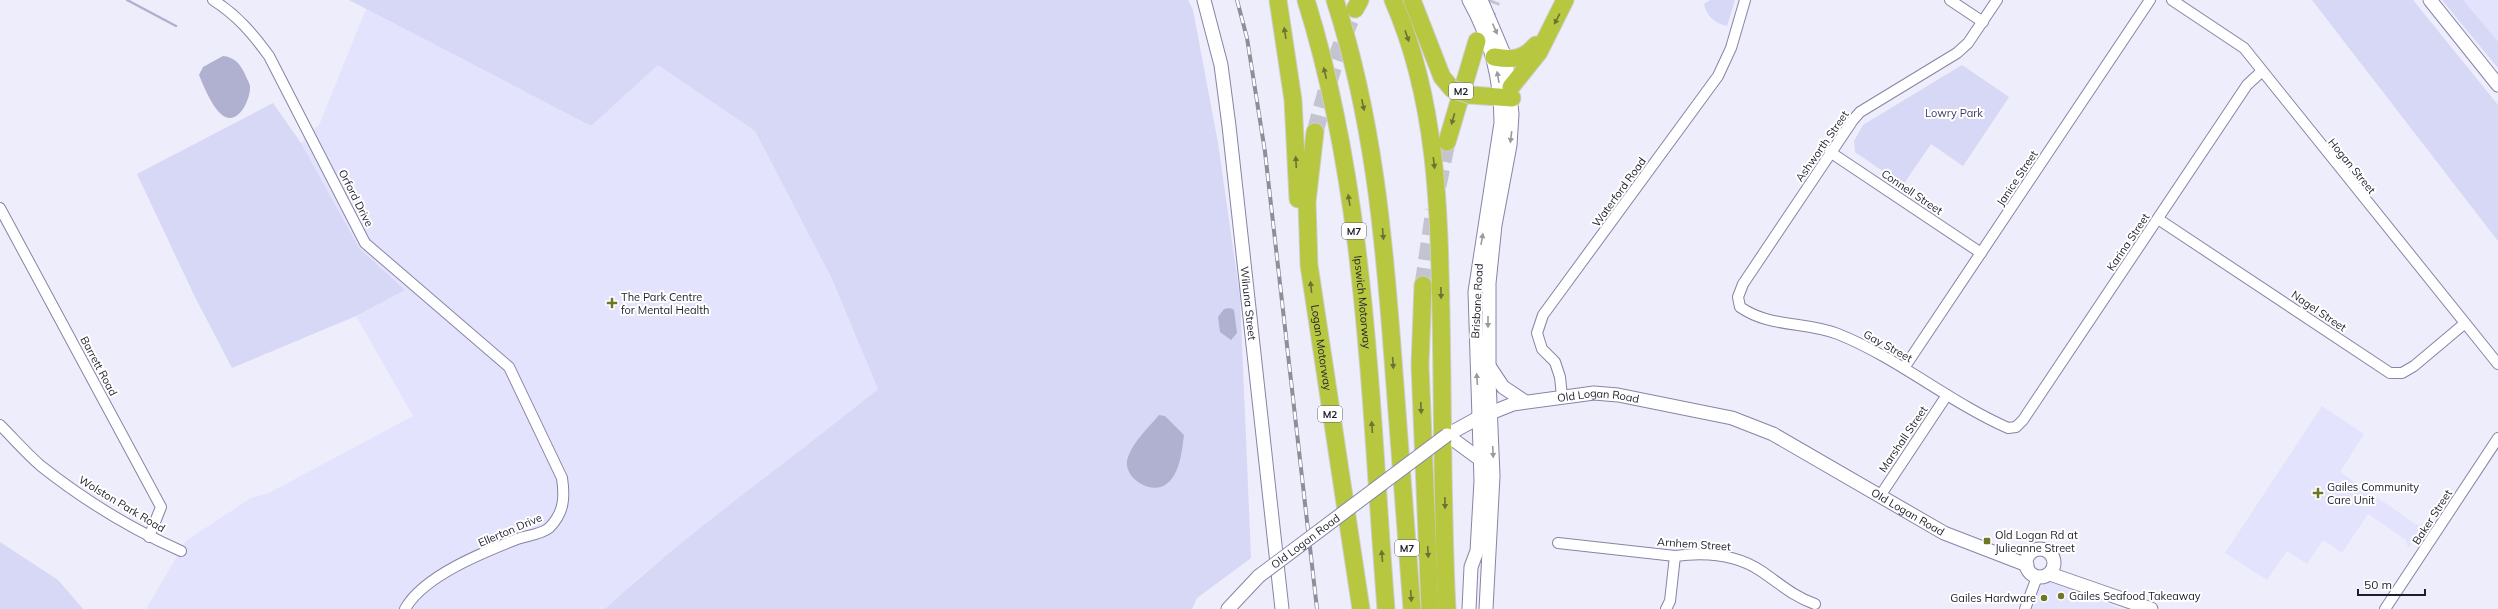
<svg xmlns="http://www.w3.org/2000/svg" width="2498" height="609" viewBox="0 0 2498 609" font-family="Mulish,sans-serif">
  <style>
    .built { fill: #e3e3fd }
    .green { fill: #d7d7f6 }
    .water { fill: #b0b0d0 }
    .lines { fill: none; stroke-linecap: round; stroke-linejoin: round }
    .stream { stroke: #b0b0d0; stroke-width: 2.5 }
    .highway-tunnel { stroke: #c4c4d1; stroke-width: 17; stroke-dasharray: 17 8; stroke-linecap: butt }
    .street-casing { stroke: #8685a6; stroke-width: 12 }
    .secondary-casing { stroke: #8685a6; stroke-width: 15 }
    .highway-casing { stroke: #ceced0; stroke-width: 19 }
    .street { stroke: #fff; stroke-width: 10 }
    .secondary { stroke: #fff; stroke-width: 13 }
    .highway { stroke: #b7c740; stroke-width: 17 }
    .rail-casing { stroke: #8d8d9b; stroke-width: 4 }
    .rail { stroke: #fff; stroke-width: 2.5; stroke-dasharray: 8; stroke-linecap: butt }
    .secondary-bridge-casing { stroke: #8685a6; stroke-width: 15; stroke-linecap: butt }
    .highway-bridge-casing { stroke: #ceced0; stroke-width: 19; stroke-linecap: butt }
    .secondary-bridge { stroke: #fff; stroke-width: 13 }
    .highway-bridge { stroke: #b7c740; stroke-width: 17 }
    .oneway { fill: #6a7236 }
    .oneway2 { fill: #9a9aa0 }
    .poi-dot { fill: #6e7823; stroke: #fff; stroke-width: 1.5 }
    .labels { text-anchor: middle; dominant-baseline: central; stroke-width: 4; stroke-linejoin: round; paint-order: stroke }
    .shield { fill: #fff; stroke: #62626b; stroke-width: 1 }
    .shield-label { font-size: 10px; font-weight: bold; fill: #1e1e2b }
    .park-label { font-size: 11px; fill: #3d3966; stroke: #fff }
    .street-label { font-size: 11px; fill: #1e1e2b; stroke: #fff }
    .poi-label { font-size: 11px; fill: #1e1e2b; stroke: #fff; text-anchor: start }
  </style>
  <rect width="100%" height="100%" fill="#ededfb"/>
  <g class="built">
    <path d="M2463,0h35v43z"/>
    <path d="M366,9l225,117 67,-61 97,66 77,148 46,110 -71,58 -162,125 -40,37h-459l40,-68 65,-43 18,-5 144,-77 -57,-100 49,-26 -46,-42 -58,-105 19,-20z"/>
    <path d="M2322,406l42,28 -24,38 77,53h8l-17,23 -2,-8 -38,-26 -26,39 -19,-13 -16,24 -20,-13 -20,29 -42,-27z"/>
    <path d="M2048,582l6,1 68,26h-90l6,-19 4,-5z"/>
  </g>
  <g class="green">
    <path d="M349,0h839l5,10 25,133 22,154 11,261 -54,40 -5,11h-587c85,-79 183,-146 273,-220l-46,-110 -77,-148 -97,-66 -67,61z"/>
    <path d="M1710,0h25l-8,26c-12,-3 -20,-9 -23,-22z"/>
    <path d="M2312,0h101l85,105v136z"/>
    <path d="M2442,0h21l35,42v26z"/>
    <path d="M1962,65l47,32 -46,69 -32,-22 -28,41 -48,-33 -1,-11 9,-16z"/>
    <path d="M273,103l28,40 58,105 46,42 -49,26 -124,52 -37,-71 -58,-123z"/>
    <path d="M0,542l58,38 25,29h-83z"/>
  </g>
  <g class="water">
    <path d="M223,56c11,1 16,7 21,16 2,5 5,10 6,14 1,13 -12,41 -28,29 -10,-8 -18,-28 -23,-40l4,-8z"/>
    <path d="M1230,308l4,2 3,23 -6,7 -11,-8 -2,-15 6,-8z"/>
    <path d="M1159,415l6,1 19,19c-2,15 -4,41 -19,50 -16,10 -44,-9 -37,-28 5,-15 21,-30 31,-42z"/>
  </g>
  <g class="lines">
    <path class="stream" d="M127,0l49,26"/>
    <g class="highway-tunnel">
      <path d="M1482,26l10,-26"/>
      <path d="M1315,132c11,-42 23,-83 40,-123"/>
      <path d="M1438,186l9,-44"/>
      <path d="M1423,285l11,-75"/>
    </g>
    <defs>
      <g id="street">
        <path d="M213,0c24,15 40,34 56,56l96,187 144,124 53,111c3,20 2,35 -13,50 -7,6 -23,8 -32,11 -33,13 -94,37 -112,70"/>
        <path d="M1950,0l33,22"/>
        <path d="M1997,0l-29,43 -11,10 -97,59 -7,8 -110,164 -5,13 2,10c30,21 65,14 98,27 60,24 111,68 170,94l8,-1 7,-7 224,-335 14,-13"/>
        <path d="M2172,0l72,48 254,316"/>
        <path d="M1830,152l151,101"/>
        <path d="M0,208l161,299 -12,30"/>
        <path d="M2158,219l232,154h12l12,-7 50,-42"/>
        <path d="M1904,368l246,-368"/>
        <path d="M1562,396l-2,-19 -5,-15 -13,-13 -5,-16 6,-18 175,-239 13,-28 14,-48"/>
        <path d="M0,425c14,14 27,29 41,41 43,34 90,63 140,85"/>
        <path d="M1880,496l67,-101"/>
        <path d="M1558,543l117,13c30,-4 61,-2 86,15 18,12 33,26 54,33"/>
        <path d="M1666,609l4,-8 5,-45"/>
        <path d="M2025,609l12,-32"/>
        <path d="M2385,609l113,-171"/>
      </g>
      <g id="secondary">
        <path id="s1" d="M1204,0l17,65 8,61 53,483"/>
        <path d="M1469,0c22,39 32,78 32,123l-26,169 6,189 -4,70 -6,16 -2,42"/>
        <path d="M1481,0l25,59 6,55 -2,31 -15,80 -6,58v97l4,96 -7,133"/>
        <path d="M2430,0l68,85"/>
        <path d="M1489,366l14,21 21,14"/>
        <path id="s2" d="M1447,435l31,-17 35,-14 81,-11 24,2 114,23 41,16 171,99 83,32"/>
        <path d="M1447,435l34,25"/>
        <circle cx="2040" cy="563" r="14"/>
        <path d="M2050,574l101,35"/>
        <path d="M1228,609l31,-33"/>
      </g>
      <g id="highway">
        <path d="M1278,0l15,100 5,99"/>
        <path id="s3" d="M1306,0c61,195 64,407 80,609"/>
        <path d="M1335,0c38,117 49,237 58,359 6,83 13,167 19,250"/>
        <path d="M1393,0c44,100 46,208 48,315 2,98 1,197 6,294"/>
        <path d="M1412,0l30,77 10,12"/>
        <path d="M1355,9l5,-9"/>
        <path d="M1494,57c18,3 29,3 42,-12"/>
        <path d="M1511,87l28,-35 26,-52"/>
        <path d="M1470,95l42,3"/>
        <path id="s4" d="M1315,132l-8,70 2,63 52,344"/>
        <path d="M1447,142l30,-101"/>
        <path d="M1423,285l-3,80 10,244"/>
      </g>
    </defs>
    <use href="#street" class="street-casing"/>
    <use href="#secondary" class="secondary-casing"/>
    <use href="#highway" class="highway-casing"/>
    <use href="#street" class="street"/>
    <use href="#secondary" class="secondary"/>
    <use href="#highway" class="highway"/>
    <defs>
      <path id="rail" d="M1237,0l10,38 18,114 52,457"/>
    </defs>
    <use href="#rail" class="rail-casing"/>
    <use href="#rail" class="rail"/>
    <defs>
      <g id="secondary-bridge">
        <path id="s5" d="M1259,576l188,-141"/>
      </g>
      <path id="highway-bridge" d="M1452,89l18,6"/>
    </defs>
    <use href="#secondary-bridge" class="secondary-bridge-casing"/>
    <use href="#highway-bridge" class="highway-bridge-casing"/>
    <use href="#secondary-bridge" class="secondary-bridge"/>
    <use href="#highway-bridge" class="highway-bridge"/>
  </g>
  <defs><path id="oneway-solid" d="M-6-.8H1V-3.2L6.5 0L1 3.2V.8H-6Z"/></defs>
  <g class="oneway">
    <use href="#oneway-solid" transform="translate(1557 19) rotate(118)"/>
    <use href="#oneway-solid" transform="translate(1285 33) rotate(-99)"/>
    <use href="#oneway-solid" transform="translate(1407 36) rotate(71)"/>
    <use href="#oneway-solid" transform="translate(1325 73) rotate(-103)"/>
    <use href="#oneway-solid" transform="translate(1363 105) rotate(78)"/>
    <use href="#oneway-solid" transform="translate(1453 119) rotate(106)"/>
    <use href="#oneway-solid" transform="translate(1296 162) rotate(-93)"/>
    <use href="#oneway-solid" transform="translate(1434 163) rotate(83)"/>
    <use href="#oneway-solid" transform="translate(1349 200) rotate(-99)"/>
    <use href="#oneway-solid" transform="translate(1383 234) rotate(85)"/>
    <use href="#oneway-solid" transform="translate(1311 287) rotate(-96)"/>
    <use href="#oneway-solid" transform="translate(1441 293) rotate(89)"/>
    <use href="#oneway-solid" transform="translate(1393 363) rotate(86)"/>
    <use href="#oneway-solid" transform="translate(1421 408) rotate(88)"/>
    <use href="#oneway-solid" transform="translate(1372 427) rotate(-94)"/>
    <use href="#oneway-solid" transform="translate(1445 503) rotate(89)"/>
    <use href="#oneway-solid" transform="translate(1428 552) rotate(87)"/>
    <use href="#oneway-solid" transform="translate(1382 556) rotate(-95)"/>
    <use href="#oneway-solid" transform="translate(1411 596) rotate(86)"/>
  </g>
  <g class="oneway2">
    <use href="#oneway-solid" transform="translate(1495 29) rotate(66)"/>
    <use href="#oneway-solid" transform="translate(1498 77) rotate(-100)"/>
    <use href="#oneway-solid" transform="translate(1511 137) rotate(97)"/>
    <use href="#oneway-solid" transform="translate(1482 239) rotate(-80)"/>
    <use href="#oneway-solid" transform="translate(1488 322) rotate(90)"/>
    <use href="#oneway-solid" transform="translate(1477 379) rotate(-94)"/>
    <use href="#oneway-solid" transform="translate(1493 452) rotate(87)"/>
  </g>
  <g class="poi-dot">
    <path d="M610 297h4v4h4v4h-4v4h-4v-4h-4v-4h4z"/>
    <path d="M2316 487h4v4h4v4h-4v4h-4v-4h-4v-4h4z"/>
    <rect x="1983" y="537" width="8" height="8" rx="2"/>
    <circle cx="2061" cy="596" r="4"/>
    <circle cx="2044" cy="598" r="4"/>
  </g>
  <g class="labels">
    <g class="shield">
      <rect x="1449" y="83" width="24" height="16" rx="3"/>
      <rect x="1342" y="223" width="24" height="16" rx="3"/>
      <rect x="1318" y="406" width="24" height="16" rx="3"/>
      <rect x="1395" y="540" width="24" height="16" rx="3"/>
    </g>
    <g class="shield-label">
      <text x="1461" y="91">M2</text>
      <text x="1354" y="231">M7</text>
      <text x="1330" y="414">M2</text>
      <text x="1407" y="548">M7</text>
    </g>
    <g class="park-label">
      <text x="1954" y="113">Lowry Park</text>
    </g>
    <g class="street-label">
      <text transform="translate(1822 146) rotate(-55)">Ashworth Street</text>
      <text transform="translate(2352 166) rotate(51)">Hogan Street</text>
      <text transform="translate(2017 178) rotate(-56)">Janice Street</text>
      <text transform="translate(1619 192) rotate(-54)">Waterford Road</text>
      <text transform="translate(1912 192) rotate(34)">Connell Street</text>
      <text transform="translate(356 198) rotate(63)">Orford Drive</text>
      <text transform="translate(2128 242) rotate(-56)">Karina Street</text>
      <text transform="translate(1477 301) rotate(-87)">Brisbane Road</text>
      <text stroke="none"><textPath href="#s3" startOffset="308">Ipswich Motorway</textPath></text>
      <text stroke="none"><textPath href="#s1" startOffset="307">Wilruna Street</textPath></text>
      <text transform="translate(2319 311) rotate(34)">Nagel Street</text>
      <text transform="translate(1888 346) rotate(29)">Gay Street</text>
      <text stroke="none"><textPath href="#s4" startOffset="217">Logan Motorway</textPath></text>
      <text transform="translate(99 366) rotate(62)">Barrett Road</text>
      <text stroke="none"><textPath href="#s2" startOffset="159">Old Logan Road</textPath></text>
      <text transform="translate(1903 439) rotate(-56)">Marshall Street</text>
      <text transform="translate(122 504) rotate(31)">Wolston Park Road</text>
      <text stroke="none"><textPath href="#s2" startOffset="495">Old Logan Road</textPath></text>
      <text transform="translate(2432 517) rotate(-57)">Baker Street</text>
      <text transform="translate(510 530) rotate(-23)">Ellerton Drive</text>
      <text stroke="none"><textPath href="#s5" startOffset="58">Old Logan Road</textPath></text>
      <text transform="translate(1694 544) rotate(4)">Arnhem Street</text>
    </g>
    <g class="poi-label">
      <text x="621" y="297">The Park Centre<tspan x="621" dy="13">for Mental Health</tspan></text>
      <text x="2327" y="487">Gailes Community<tspan x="2327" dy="13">Care Unit</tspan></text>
      <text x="1995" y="535">Old Logan Rd at<tspan x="1995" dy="13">Julieanne Street</tspan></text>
      <text x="2069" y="596">Gailes Seafood Takeaway</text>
      <text x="2036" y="598" text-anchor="end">Gailes Hardware</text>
    </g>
  </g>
  <path d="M2358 589v6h67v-6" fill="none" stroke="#1e1e2b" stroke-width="2"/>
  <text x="2364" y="589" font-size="12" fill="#1e1e2b" stroke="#ffffff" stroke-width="3" paint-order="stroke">50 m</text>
</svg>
